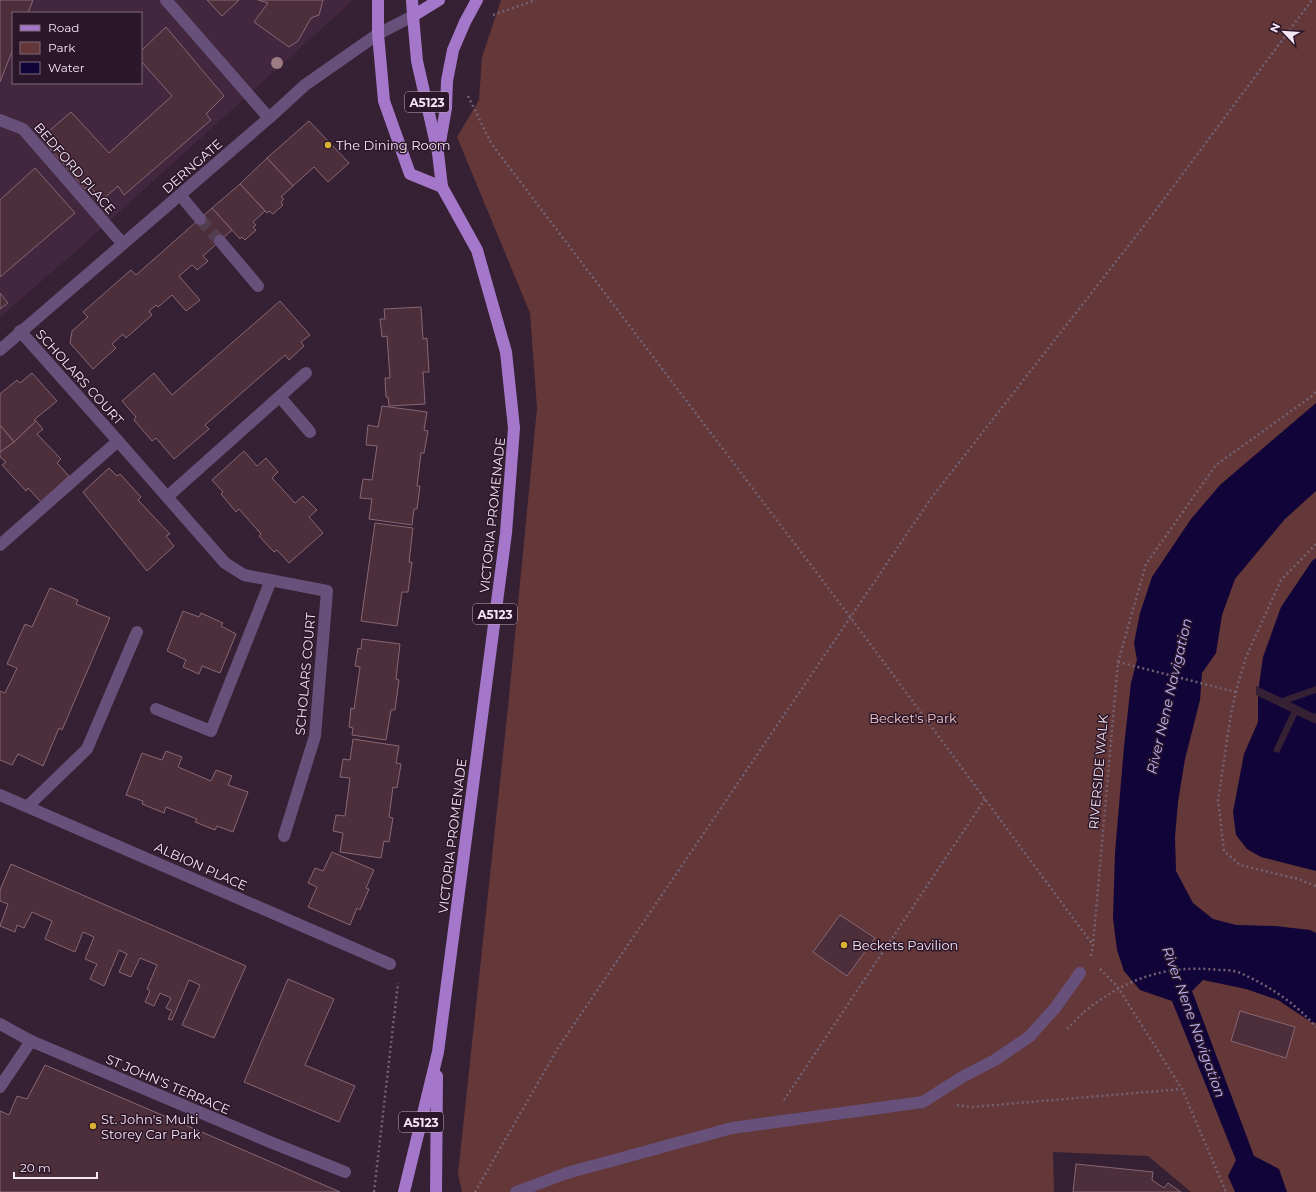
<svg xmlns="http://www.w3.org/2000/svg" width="1316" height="1192" viewBox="0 0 1316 1192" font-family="Montserrat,sans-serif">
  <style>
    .built { fill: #43273f; fill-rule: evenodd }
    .green { fill: #643738 }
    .water { fill: #110438 }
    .pier { fill: #362033 }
    .building { fill: #4d2f3b; stroke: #886773 }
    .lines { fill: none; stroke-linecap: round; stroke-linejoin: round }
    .minor-tunnel { stroke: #533e50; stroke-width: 12; stroke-dasharray: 12 6; stroke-linecap: butt }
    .path { stroke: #756172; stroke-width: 2.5; stroke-dasharray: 2 3; stroke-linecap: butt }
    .minor { stroke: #67517a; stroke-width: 12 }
    .major { stroke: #a477ca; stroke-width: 12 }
    .path-bridge { stroke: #756172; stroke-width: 2.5; stroke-dasharray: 2 3; stroke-linecap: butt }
    .tree { fill: #9e7c84 }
    .poi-dot { fill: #dcb233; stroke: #2c1629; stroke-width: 1.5 }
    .labels { text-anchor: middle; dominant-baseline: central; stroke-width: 3; stroke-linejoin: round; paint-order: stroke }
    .shield { fill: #2c1629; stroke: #b9a8b6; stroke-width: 1 }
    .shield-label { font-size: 12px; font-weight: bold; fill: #f5e6f3 }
    .poi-label { font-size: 13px; fill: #f5e6f3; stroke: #2c1629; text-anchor: start }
    .street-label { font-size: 13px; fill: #f5e6f3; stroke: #2c1629 }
    .park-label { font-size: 13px; fill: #f3c8c7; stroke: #2c1629 }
    .water-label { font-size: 14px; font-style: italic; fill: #bab9fe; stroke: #2c1629 }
  </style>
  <rect width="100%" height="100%" fill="#362033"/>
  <path class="built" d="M0,0h350l1,2 -276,250 -75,65zM13,13h128v70h-128z"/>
  <path class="green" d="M501,0h815v1192h-125l-43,-36 -95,-4 1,40h-592l-4,-18 50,-467 29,-299 -7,-95 -73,-176 22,-37 3,-43z"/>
  <g class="water">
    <path d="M1316,403v88l-31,28 -50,60 -13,36 -6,38 -14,20 -2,27 -15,59 -7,43 -3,35 1,34 17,32 20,16 23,6 39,1 35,4 6,3v90l-5,-1 -33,-22 -32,-11 -43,-9 -11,11 62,165 25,13 8,23h-52l-7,-16 8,-16 -64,-159 -32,-11 -16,-19 -7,-21 -4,-32 2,-65 9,-106 7,-64 6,-23 -3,-17 6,-30 12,-36 39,-58 29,-34z"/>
    <path d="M1316,558v313l-55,-14 -14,-8 -11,-14 -3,-23 11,-58 14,-32v-30l5,-35 18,-50 31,-46z"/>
  </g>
  <path class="pier" d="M1256,686l26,12 34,-12v7l-26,9 24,12 2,-1v11l-19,-9 -18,38 -6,-2 18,-39 -35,-17z"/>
  <g class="building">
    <path d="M0,0h33l-5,13h-15v36l-13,33z"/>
    <path d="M207,0h32l-17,16z"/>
    <path d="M258,0h65l-4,15 -8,3 -13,23 -9,6 -35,-25 14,-19z"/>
    <path d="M166,27l58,69 -18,18 5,6 -87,75 -6,-9 -17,15 -12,-17 -4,5 -44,-51 30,-26 38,41 63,-57 -31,-35v-10z"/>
    <path d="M309,121l40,42 -21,19 -14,-15 -21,19 -26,-28z"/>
    <path d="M267,158l26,28 -12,11 3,2 -3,3 2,3 -10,9 -4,-3 -2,2 -27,-29z"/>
    <path d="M35,168l40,45 -75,64v-77z"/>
    <path d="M240,184l25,27 -12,11 3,3 -3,2 3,3 -11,10 -3,-3 -2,2 -28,-31z"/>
    <path d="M212,208l20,22 -29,26 5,5 -11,9 -5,-5 -13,11 21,24 -14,11 -14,-16 -14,12 -2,-2 -7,6 3,4 -26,23 -3,-4 -11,10 4,4 -23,21 -23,-26 2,-12 16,-14 -5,-5 48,-42 5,5z"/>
    <path d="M0,293l8,10 -8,6z"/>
    <path d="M280,301l30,34 -9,7 3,4 -15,14 -4,-5 -80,70 4,4 -35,30 -18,-21 -4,3 -18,-21 2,-3 -14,-16 32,-28 18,22z"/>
    <path d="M421,307l2,32 4,-1 2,34h-6l2,32 -36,2 -1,-9h-2l-1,-19h5l-3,-42 -5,1 -2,-18h5l-1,-10z"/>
    <path d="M32,373l25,28 -23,19 2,1 -22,21 -14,-17v-31l17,-14 3,3z"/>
    <path d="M382,406l45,6 -3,18 4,1 -4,22h-3l-4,33h3l-3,23h-3l-2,16 -43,-6 3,-20 -12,-1 3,-19 9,1 5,-34 -11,-1 2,-20 10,2z"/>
    <path d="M36,421l7,8 -6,5 24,25 -4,4 12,13 -28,26 -13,-14 -2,3 -24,-26 4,-3 -6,-5v-5l14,-10z"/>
    <path d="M0,425l14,17 -14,10z"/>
    <path d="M244,451l13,15 9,-8 12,14 -6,6 23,25 8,-7 14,14 -8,7 14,16 -34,30 -12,-13 -3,2 -15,-16 2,-2 -22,-25 -3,3 -15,-18 2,-2 -11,-12z"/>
    <path d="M109,468l8,8 3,-2 21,23 -3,3 32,34 -4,2 8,10 -27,25 -64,-79z"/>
    <path d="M375,523l38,5 -4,34h3l-4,30h-6l-5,34 -36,-5z"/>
    <path d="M50,588l28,12 -2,4 34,14 -48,112 -3,-2 -16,38 -25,-12 -6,11 -12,-5v-69l5,2 12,-25 -10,-4 18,-40 7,3z"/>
    <path d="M183,611l16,6 2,-4 22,10 -2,3 15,8 -16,39 -18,-7 -3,8 -16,-7 3,-7 -19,-9z"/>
    <path d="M362,639l38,5 -4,35 3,1 -4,30h-4l-5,30 -34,-5 1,-7 -4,-1 2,-19 3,1 6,-42 -5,-1 3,-18 3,1z"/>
    <path d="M353,739l46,7 -3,17 5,1 -4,24 -4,-1 -4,30 4,1 -4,24 -5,-1 -3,17 -41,-6 3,-19 -10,-2 3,-16 9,1 5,-38 -10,-1 3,-18 7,1z"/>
    <path d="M166,751l16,6 -4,10 33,14 5,-11 16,6 -4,9 20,7 -15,40 -16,-6 -2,4 -20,-8 2,-3 -31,-12 -2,6 -22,-9 1,-3 -17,-6 16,-42 20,7z"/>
    <path d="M332,852l42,18 -8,18 3,1 -9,21 -3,-2 -7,17 -42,-18 9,-20 -9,-4 7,-15 8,3z"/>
    <path d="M11,864l235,102 -32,72 -32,-13 18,-40 -11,-5 -17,40 -4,-1 4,-8 -6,-3 5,-10 -11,-5 -6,13 -9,-4 5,-11 -3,-2 10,-24 -17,-7 -9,19 -12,-5 8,-18 -8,-4 -15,36 -14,-7 7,-15 -12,-5 9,-22 -11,-5 -8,20 -30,-13 7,-18 -20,-9 -8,16 -7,-3 -2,7 -15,-6 8,-22 -8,-3v-11z"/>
    <path d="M840,915l35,23 -28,38 -34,-24z"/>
    <path d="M288,979l46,20 -29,66 50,21 -16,36 -95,-40z"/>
    <path d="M1240,1011l55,16 -9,31 -55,-17z"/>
    <path d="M45,1065l166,71 129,56h-340v-81l9,4 8,-19 10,3z"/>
    <path d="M1076,1164l77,8 -1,8 12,8 4,-5 13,9h-108z"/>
  </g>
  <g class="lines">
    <path class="minor-tunnel" d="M200,219l20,22"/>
    <g class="path">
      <path d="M493,15l43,-15"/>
      <path d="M468,96l23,47 360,475 242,327"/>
      <path d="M1316,544l-35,36 -35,77 -9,30 -6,27 -13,86 6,51 16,14 58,14 18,7"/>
      <path d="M1118,662l118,30"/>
      <path d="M1091,956l2,-11 25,-283 28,-98 70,-99 96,-69 4,-5"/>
      <path d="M1100,969l17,17 65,103 44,103"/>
      <path d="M1067,1029l17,-17"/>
      <path d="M784,1100l201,-301"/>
      <path d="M957,1105l15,2 210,-18"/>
      <path d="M374,1192l24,-209"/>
      <path d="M475,1192l83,-144 374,-551 215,-275 165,-222"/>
    </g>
    <g class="minor">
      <path d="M166,0l103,118"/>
      <path d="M0,120l23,9 100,115"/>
      <path d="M180,195l20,24"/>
      <path d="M220,241l38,45"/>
      <path d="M20,331l98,110 107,122 19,12 83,16 -12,145 -31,100"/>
      <path d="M0,350l269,-232 36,-33 73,-51 35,-18"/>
      <path d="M280,397l30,35"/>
      <path d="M167,497l139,-124"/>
      <path d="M0,545l118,-104"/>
      <path d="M156,709l55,22 60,-151"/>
      <path d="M0,795l390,169"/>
      <path d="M28,806l59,-57 50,-117"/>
      <path d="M0,1024l31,17"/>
      <path d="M0,1087l31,-46 239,101 75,30"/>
      <path d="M516,1192l51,-19 165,-45 191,-26 39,-25 33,-17 35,-24 25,-28 25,-35"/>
    </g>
    <g class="major">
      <path d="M378,0v34l6,67 26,73 32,13"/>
      <path d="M413,16l26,-16"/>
      <path d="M439,148l7,-40 1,-27 6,-31 12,-28 12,-22"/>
      <path d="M404,1192l34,-140 68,-519 8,-105 -8,-76 -29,-102 -35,-63 -4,-34 -21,-92 -4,-45 -1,-16"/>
      <path d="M436,1192l1,-116"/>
    </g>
    <path class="path-bridge" d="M1084,1012c41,-33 82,-48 135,-42 6,0 12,0 18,2 5,1 9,4 14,6 24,12 47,28 65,49"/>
  </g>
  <circle class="tree" cx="277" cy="63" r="6"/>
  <g class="poi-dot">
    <circle cx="328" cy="145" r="4"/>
    <circle cx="844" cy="945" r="4"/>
    <circle cx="93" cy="1126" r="4"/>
  </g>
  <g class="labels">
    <g class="shield">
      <rect x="405" y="92" width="44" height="20" rx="3"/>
      <rect x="473" y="604" width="44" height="20" rx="3"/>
      <rect x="399" y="1112" width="44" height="20" rx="3"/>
    </g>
    <g class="shield-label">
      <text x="427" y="102">A5123</text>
      <text x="495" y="614">A5123</text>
      <text x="421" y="1122">A5123</text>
    </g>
    <g class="poi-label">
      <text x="336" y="145">The Dining Room</text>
      <text x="852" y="945">Beckets Pavilion</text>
      <text x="101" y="1119">St. John's Multi<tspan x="101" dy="15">Storey Car Park</tspan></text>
    </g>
    <g class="street-label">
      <text transform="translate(192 166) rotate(-41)">DERNGATE</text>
      <text transform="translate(75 168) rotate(49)">BEDFORD PLACE</text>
      <text transform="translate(80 377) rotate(48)">SCHOLARS COURT</text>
      <text transform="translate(492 515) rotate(-84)">VICTORIA PROMENADE</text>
      <text transform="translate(305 674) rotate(-85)">SCHOLARS COURT</text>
      <text transform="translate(1098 772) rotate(-85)">RIVERSIDE WALK</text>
      <text transform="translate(452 836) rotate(-83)">VICTORIA PROMENADE</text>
      <text transform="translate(201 866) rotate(24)">ALBION PLACE</text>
      <text transform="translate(168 1084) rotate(23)">ST JOHN'S TERRACE</text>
    </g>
    <g class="park-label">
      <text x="913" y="718">Becket's Park</text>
    </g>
    <g class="water-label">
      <text transform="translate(1169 696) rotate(-77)">River Nene Navigation</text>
      <text transform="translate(1194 1022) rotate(70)">River Nene Navigation</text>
    </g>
  </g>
  <rect x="12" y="12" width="130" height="72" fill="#2c1629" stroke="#7c697a"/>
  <rect x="20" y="25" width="20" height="6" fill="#a477ca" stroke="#7c697a"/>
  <text x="48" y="32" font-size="12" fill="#f5e6f3">Road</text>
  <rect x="20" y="42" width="20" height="12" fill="#643738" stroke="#7c697a"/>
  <text x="48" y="52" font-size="12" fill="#f5e6f3">Park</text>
  <rect x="20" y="62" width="20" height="12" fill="#110438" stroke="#7c697a"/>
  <text x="48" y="72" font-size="12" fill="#f5e6f3">Water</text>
  <g transform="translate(1284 32) rotate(295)" stroke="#2c1629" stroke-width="3" paint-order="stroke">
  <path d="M0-3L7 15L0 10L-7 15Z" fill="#f5e6f3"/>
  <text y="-6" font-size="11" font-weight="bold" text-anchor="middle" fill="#f5e6f3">N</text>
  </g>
  <path d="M14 1172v6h83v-6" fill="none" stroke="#f5e6f3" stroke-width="2"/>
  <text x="20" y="1172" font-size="12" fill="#f5e6f3" stroke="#2c1629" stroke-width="3" paint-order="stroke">20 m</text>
</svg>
